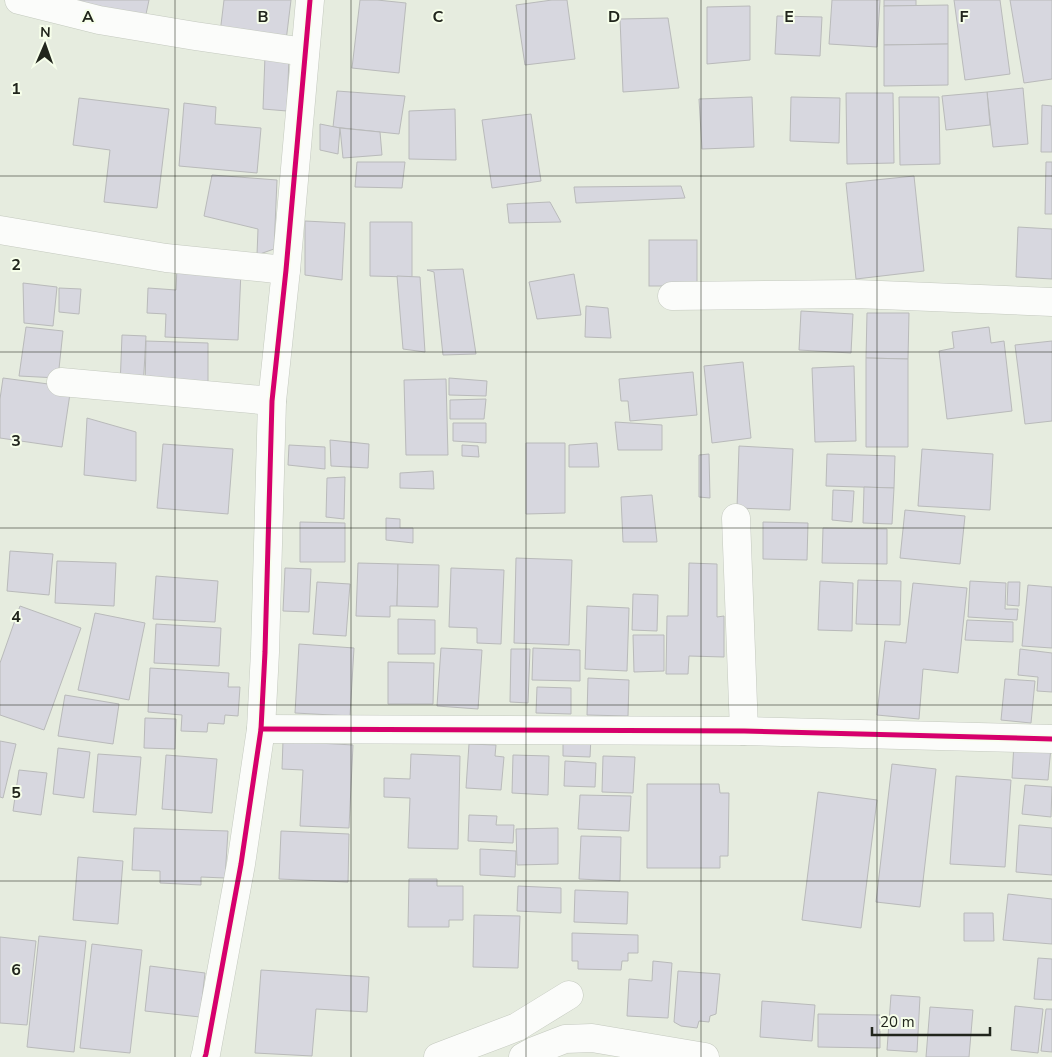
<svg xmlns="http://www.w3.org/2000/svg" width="1052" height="1057" viewBox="0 0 1052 1057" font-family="'Nunito Sans',sans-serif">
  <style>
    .building { fill: #d7d7df; stroke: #b9baba }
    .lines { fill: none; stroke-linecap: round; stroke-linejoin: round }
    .minor-casing { stroke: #c4c9bf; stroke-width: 29 }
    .minor { stroke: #fbfcfa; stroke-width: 28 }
    .cycleway-casing { stroke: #f6feea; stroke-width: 8 }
    .cycleway { stroke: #d6006c; stroke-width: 5 }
    .grid { fill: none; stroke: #21251c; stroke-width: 1; stroke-opacity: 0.55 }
    .grid-label { font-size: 16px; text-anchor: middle; font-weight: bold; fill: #21251c; stroke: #f6feea; stroke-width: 4; stroke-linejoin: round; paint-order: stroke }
  </style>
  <rect width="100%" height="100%" fill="#e6ecdf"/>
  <g class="building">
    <path d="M73,0h76l-4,19z"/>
    <path d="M224,0h67l-5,41 -66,-8z"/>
    <path d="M360,0h17l29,3 -7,70 -47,-5z"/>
    <path d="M552,0h15l8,59 -50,6 -9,-60z"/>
    <path d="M832,0h48l-3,47 -48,-3z"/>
    <rect x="884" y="0" width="32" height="6"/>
    <path d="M954,0h46l10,74 -45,6z"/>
    <path d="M1010,0h42v79l-28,4z"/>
    <path d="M948,5v39l-64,1v-39z"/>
    <path d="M750,6v54l-43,4v-57z"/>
    <path d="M777,16l45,1 -2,39 -45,-2z"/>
    <path d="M668,18l11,70 -56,4 -3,-73z"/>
    <path d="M948,44v41l-64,1v-41z"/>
    <path d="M265,56h24l-2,55 -24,-2z"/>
    <path d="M1023,88l5,56 -35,3 -6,-55z"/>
    <path d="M337,91l68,5 -6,38 -66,-7z"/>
    <path d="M987,92l3,33 -44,5 -4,-34z"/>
    <path d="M846,93h47l1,70 -47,1z"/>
    <path d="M752,97l2,50 -52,2 -3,-50z"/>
    <path d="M791,97l49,1 -1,45 -49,-2z"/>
    <path d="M899,97h40l1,67 -40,1z"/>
    <path d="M79,98l90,11 -12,99 -53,-6 6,-52 -37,-5z"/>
    <path d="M184,103l32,4 -1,17 46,4 -4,45 -78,-7z"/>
    <path d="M1042,105l10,1v46h-11z"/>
    <path d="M455,109l1,51 -47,-1v-48z"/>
    <path d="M531,114l10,67 -49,7 -10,-68z"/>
    <path d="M320,124l20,4 -2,26 -18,-4z"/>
    <path d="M340,128l40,4 2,23 -39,3z"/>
    <path d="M357,162h48l-3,26 -47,-1z"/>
    <path d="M1046,162h6v52h-7z"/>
    <path d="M212,175l65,5 -3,69 -17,6 1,-26 -54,-13z"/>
    <path d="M914,176l10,95 -68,8 -10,-96z"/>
    <path d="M681,186l4,12 -109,5 -2,-16z"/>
    <path d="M550,202l11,20 -52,1 -2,-19z"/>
    <path d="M305,221l40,2 -3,57 -37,-5z"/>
    <path d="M370,222h42v55l-42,-1z"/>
    <path d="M1018,227l34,2v50l-36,-2z"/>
    <rect x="649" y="240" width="48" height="46"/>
    <path d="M177,267l64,4 -3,69 -73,-3 1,-23 -19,-1 1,-25 28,2z"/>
    <path d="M463,269l13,85 -33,1 -9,-83 -7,-2z"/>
    <path d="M574,274l7,41 -44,4 -8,-37z"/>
    <path d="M397,276l23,1 5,75 -22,-3z"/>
    <path d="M23,283l34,4 -4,39 -29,-3z"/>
    <path d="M59,288l22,1 -2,25 -20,-2z"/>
    <path d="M586,306l22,2 3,30 -26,-1z"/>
    <path d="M801,311l52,3 -2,39 -52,-3z"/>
    <path d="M867,313h42l-1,46 -42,-1z"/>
    <path d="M26,327l37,4 -5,47 -39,-2z"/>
    <path d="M989,327l2,16 13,-2 8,70 -65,8 -8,-68 15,-3 -2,-16z"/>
    <path d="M122,335l24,1 -3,53 -23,-2z"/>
    <path d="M146,341l62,2v48l-63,-3z"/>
    <path d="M1052,341v80l-27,3 -10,-79z"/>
    <path d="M866,358l42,1v88h-42z"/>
    <path d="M743,362l8,76 -39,5 -8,-77z"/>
    <path d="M854,366l2,75 -41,1 -3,-74z"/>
    <path d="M693,372l4,43 -67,6 -2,-20h-7l-2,-22z"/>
    <path d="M3,378l68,9 -9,60 -62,-9v-39z"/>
    <path d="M449,378l38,3 -1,15 -37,-1z"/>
    <path d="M446,379l2,76h-42l-2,-75z"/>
    <path d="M486,399l-2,20h-34v-19z"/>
    <path d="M87,418l49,14v49l-52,-6z"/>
    <path d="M615,422l47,3v25h-44z"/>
    <path d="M453,423h33v20l-33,-2z"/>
    <path d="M330,440l39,4 -1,24 -37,-2z"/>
    <path d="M526,443h39v70l-39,1z"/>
    <path d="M597,443l2,24h-30v-22z"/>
    <path d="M163,444l70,5 -5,65 -71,-6z"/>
    <path d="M289,445l36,2v22l-37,-4z"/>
    <path d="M462,445l16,1 1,11 -17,-1z"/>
    <path d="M739,446l54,3 -3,61 -53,-2z"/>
    <path d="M922,449l71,5 -3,56 -72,-4z"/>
    <path d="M709,454l1,44 -11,-1v-42z"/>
    <path d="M827,454l68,2 -1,32 -68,-2z"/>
    <path d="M433,471l1,18 -34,-1v-15z"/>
    <path d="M345,477l-1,42 -18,-2 1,-39z"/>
    <path d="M864,487l30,1 -2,36 -29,-1z"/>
    <path d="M833,490l21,1 -2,31 -20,-2z"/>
    <path d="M652,495l5,47h-34l-2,-45z"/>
    <path d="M905,510l60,6 -5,48 -60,-6z"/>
    <path d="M386,518l14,1v9h13v15l-27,-3z"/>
    <path d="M300,522l45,1v39h-45z"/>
    <path d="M763,522l45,1 -1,37 -44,-1z"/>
    <path d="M823,528l64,1v35l-65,-1z"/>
    <path d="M10,551l43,3 -4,41 -42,-4z"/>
    <path d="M516,558l56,2 -3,85 -55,-2z"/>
    <path d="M57,561l59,2 -2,43 -59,-3z"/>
    <path d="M358,563l40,1 -1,42h-7v11l-34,-1z"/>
    <path d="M689,563l28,1v53l7,-1v41l-35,-1 -1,18h-22l1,-58h21z"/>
    <path d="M398,564l41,1 -1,42 -41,-1z"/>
    <path d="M285,568l26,1 -2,43 -26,-1z"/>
    <path d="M451,568l53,2 -3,74 -24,-1v-15l-28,-1z"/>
    <path d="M156,576l62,5 -3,41 -62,-3z"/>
    <path d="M858,580l43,1 -1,44 -44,-1z"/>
    <path d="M820,581l33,2 -1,48 -34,-1z"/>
    <path d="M970,581l36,2 -1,26h13l-1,11 -49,-3z"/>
    <path d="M317,582l33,2 -4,52 -33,-2z"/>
    <path d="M1008,582h12l-1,24 -12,-1z"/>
    <path d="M913,583l54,5 -9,85 -35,-4 -4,50 -42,-4 8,-74 21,2z"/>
    <path d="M1028,585l24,2v61l-30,-2z"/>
    <path d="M633,594l25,1 -1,36 -25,-1z"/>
    <path d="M20,606l61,22 -37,102 -44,-15v-52z"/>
    <path d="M587,606l42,2 -2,63 -42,-2z"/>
    <path d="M95,613l50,10 -16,77 -51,-10z"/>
    <path d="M398,619l37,1v34h-37z"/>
    <path d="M967,620l46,2v20l-48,-2z"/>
    <path d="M156,624l65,4 -2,38 -65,-3z"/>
    <path d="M633,635h31v36l-30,1z"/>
    <path d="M299,644l55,4 -4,68 -55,-3z"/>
    <path d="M441,648l41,2 -4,59 -41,-3z"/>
    <path d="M533,648l47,2v31l-48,-1z"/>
    <path d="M511,649h19l-2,54 -18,-1z"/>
    <path d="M1020,649l32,4v39l-15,-1 1,-14 -20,-2z"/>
    <path d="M388,662l46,1 -1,41h-45z"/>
    <path d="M150,668l79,5 -1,14h12l-2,29 -13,-1 -1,9 -16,-1 -1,9 -26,-1 1,-16 -34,-3z"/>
    <path d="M588,678l41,2 -1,36 -41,-1z"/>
    <path d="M1005,679l30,2 -4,42 -30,-3z"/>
    <path d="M537,687l34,1v26l-35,-1z"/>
    <path d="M65,695l54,9 -6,40 -55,-8z"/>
    <path d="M145,718l31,1 -1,30 -31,-1z"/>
    <path d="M563,736l28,1 -1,20 -27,-1z"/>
    <path d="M0,741l16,3 -13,54 -3,-1z"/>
    <path d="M283,741l70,4 -4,83 -49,-2 3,-56 -21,-1z"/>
    <path d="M1014,743l37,4 -3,33 -36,-2z"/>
    <path d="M469,744l27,1 -1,11 9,1 -3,33 -35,-2z"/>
    <path d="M58,748l32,4 -6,46 -31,-4z"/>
    <path d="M98,754l43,3 -5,58 -43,-3z"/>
    <path d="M411,754l49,2 -2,93 -50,-1 2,-50 -26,-1v-19l26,1z"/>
    <path d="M166,755l51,4 -5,54 -50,-4z"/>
    <path d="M513,755l36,1 -1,39 -36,-2z"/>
    <path d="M603,756l32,1 -2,36 -31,-1z"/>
    <path d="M565,761l31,2 -1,24 -31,-1z"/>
    <path d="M892,764l44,5 -16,138 -44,-5z"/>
    <path d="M19,770l28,3 -6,42 -28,-4z"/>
    <path d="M956,776l55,4 -6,87 -55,-3z"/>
    <path d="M647,784h72l1,9h9l-1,63h-8v12h-73z"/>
    <path d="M1025,785l27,2 -1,30 -29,-3z"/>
    <path d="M818,792l59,8 -16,128 -59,-8z"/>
    <path d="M580,795l51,1 -2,35 -51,-2z"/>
    <path d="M469,815l28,1 -1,9h18l-1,18 -45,-2z"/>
    <path d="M1019,825l33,3v47l-36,-3z"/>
    <path d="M134,828l94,3 -3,47 -24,-1v8l-41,-2v-12l-28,-1z"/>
    <path d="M558,828v36l-41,1 -1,-36z"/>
    <path d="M281,831l68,3 -1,48 -69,-3z"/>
    <path d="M581,836l40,1 -1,44 -41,-2z"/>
    <path d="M480,849l36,2 -1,26 -35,-2z"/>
    <path d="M78,857l45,4 -5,63 -45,-4z"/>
    <path d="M409,879h28v7h26v34h-14v7h-41z"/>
    <path d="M518,886l43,2v25l-44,-2z"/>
    <path d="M575,890l53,2 -1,32 -53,-2z"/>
    <path d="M1008,894l44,5v45l-49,-4z"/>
    <path d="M964,913h29l1,28h-30z"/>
    <path d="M474,915l46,1 -2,52 -45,-1z"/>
    <path d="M572,933l66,2v18h-10v8h-6l-1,9 -43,-1v-8h-6z"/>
    <path d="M39,936l47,5 -12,111 -47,-5z"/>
    <path d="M0,937l36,4 -9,84 -27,-2z"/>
    <path d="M92,944l50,6 -12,103 -50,-5z"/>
    <path d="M1038,958l14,1v41l-18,-1z"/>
    <path d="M653,961l19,2 -4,55 -41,-2 2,-37 23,2z"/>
    <path d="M150,966l55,7 -5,44 -55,-6z"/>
    <path d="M261,970l108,7 -2,35 -51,-3 -4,47 -57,-3z"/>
    <path d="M678,971l42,3 -4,40 -6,2 -1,6 -10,-1 -2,7 -16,-2 -7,-4z"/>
    <path d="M891,995l29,2 -3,55 -30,-2z"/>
    <path d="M762,1001l53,4 -3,36 -52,-4z"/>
    <path d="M1015,1006l28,3 -5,44 -27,-3z"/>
    <path d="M930,1007l43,3 -4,47h-43z"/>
    <path d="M1046,1009h6v43l-11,-1z"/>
    <path d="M818,1014l62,1v33l-62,-1z"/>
  </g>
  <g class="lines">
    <defs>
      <g id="minor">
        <path d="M19,0l80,20 96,16 110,16"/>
        <path d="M0,230l166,28 120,12"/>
        <path d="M672,296l184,-2 196,8"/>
        <path d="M61,382l211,19"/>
        <path d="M736,518l8,213"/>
        <path d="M261,729l483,2 308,8"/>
        <path d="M205,1057l1,-3 35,-190 20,-135 4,-77 7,-251 14,-131 24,-270"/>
        <path d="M438,1057l79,-30 52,-32"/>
        <path d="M523,1057l11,-6 31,-12 27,-1 113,19"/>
      </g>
    </defs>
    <use href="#minor" class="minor-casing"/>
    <use href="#minor" class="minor"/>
    <defs>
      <g id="cycleway">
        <path d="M261,729l483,2 308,8"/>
        <path d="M205,1057l1,-3 35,-190 20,-135 4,-77 7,-251 14,-131 24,-270"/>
      </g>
    </defs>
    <use href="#cycleway" class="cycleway-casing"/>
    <use href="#cycleway" class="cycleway"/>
  </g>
  <path class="grid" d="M175,0v1057M351,0v1057M526,0v1057M701,0v1057M877,0v1057M0,176h1052M0,352h1052M0,528h1052M0,705h1052M0,881h1052"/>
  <g class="grid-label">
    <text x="88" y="22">A</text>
    <text x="263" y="22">B</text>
    <text x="438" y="22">C</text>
    <text x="614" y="22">D</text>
    <text x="789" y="22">E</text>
    <text x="964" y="22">F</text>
    <text x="16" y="94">1</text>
    <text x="16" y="270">2</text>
    <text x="16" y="446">3</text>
    <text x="16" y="622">4</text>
    <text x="16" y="798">5</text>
    <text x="16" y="975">6</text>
  </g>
  <g transform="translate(45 45) rotate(2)" stroke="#f6feea" stroke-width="4" paint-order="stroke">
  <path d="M0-4L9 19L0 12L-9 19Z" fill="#21251c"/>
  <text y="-8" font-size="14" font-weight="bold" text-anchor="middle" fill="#21251c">N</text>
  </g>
  <path d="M872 1027v8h118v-8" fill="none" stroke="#21251c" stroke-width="2.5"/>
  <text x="880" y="1027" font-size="15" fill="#21251c" stroke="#f6feea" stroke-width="4" paint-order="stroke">20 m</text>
</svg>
